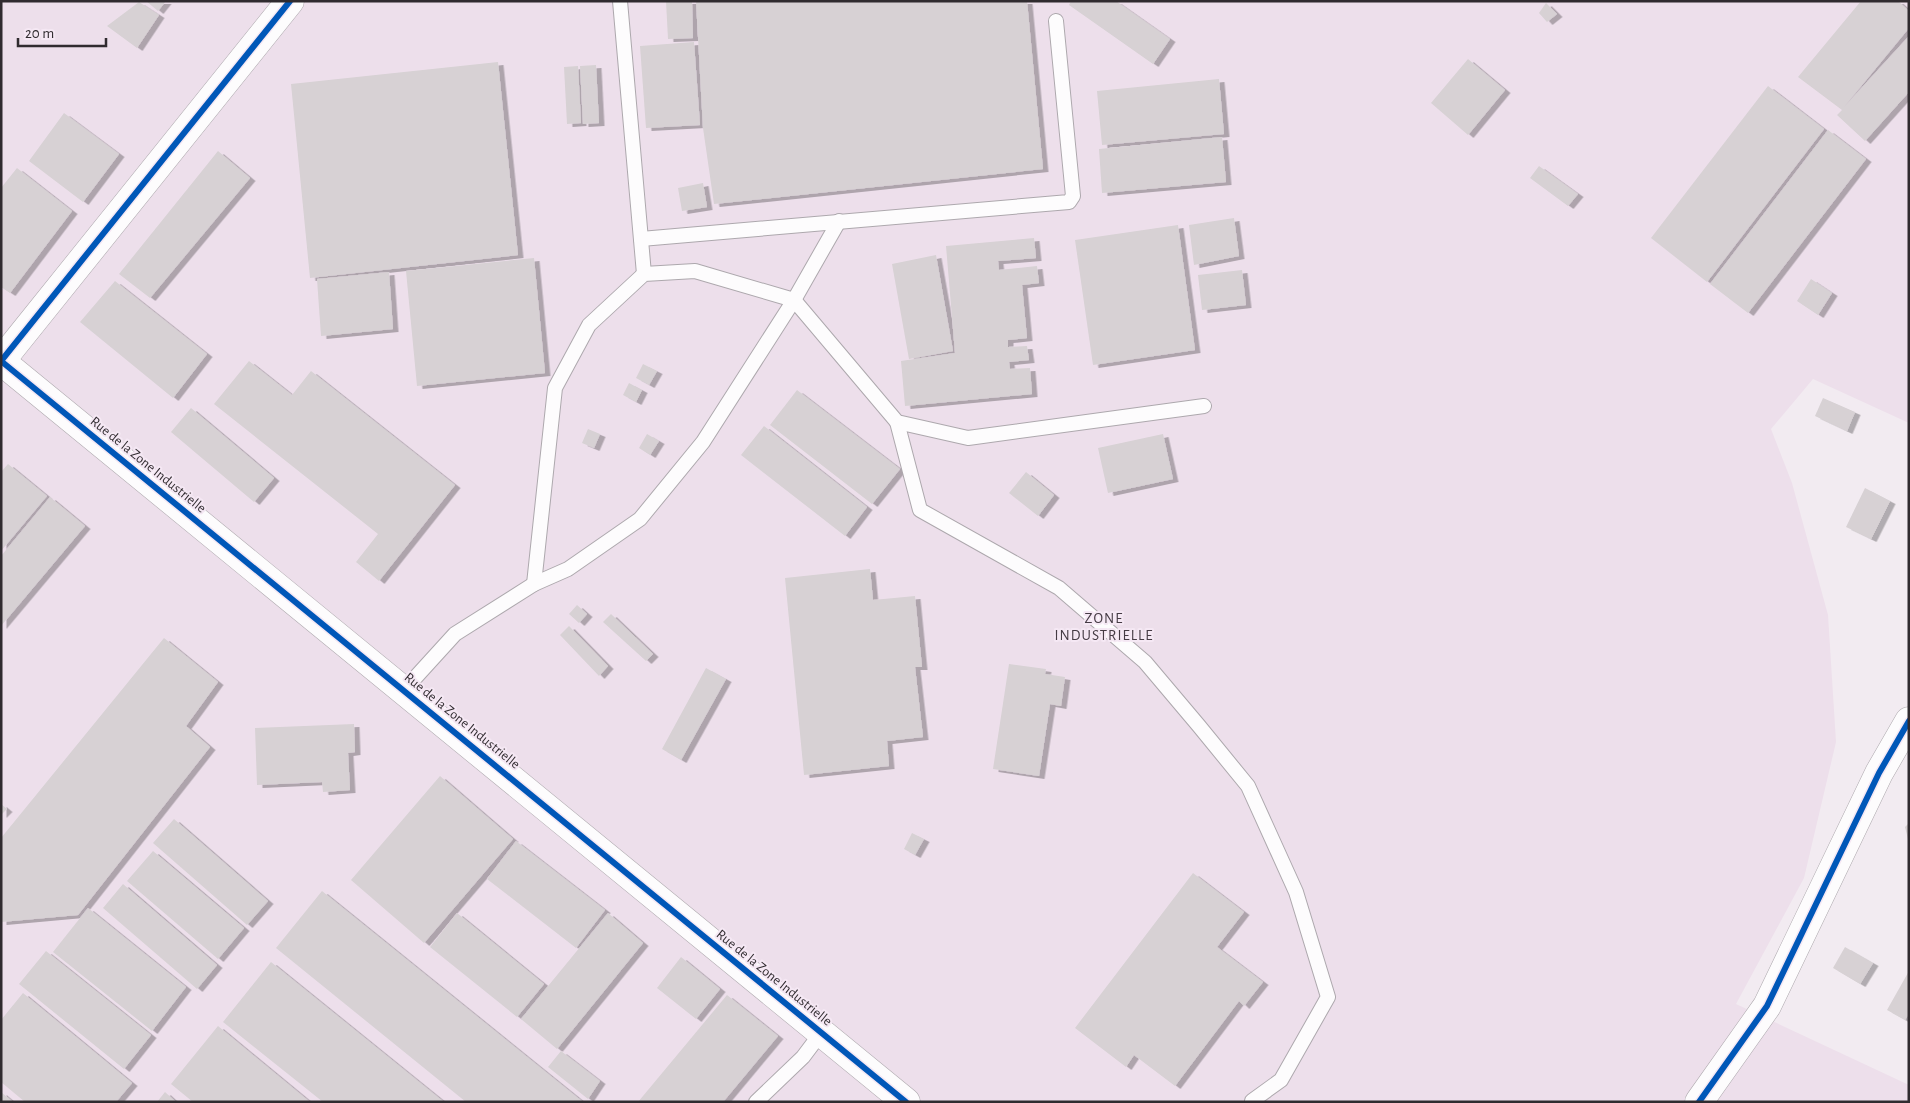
<svg xmlns="http://www.w3.org/2000/svg" width="1910" height="1103" viewBox="0 0 1910 1103" font-family="'Alegreya Sans',sans-serif">
  <style>
    .built { fill: #eddfeb }
    .building { fill: #d7d1d4; filter: url(#shadow) }
    .lines { fill: none; stroke-linecap: round; stroke-linejoin: round }
    .service-casing { stroke: #ada8ad; stroke-width: 16 }
    .minor-casing { stroke: #ada8ad; stroke-width: 29 }
    .service { stroke: #fdfcfd; stroke-width: 14 }
    .minor { stroke: #fdfcfd; stroke-width: 28 }
    .cycleway-casing { stroke: #f5e8f4; stroke-width: 9 }
    .cycleway { stroke: #0057b8; stroke-width: 6 }
    .labels { text-anchor: middle; dominant-baseline: central; stroke-width: 4; stroke-linejoin: round; paint-order: stroke }
    .street-label { font-size: 14px; fill: #302b2f; stroke: #f5e8f4 }
    .neighbourhood-label { font-size: 15px; letter-spacing: 1px; fill: #453b44; stroke: #f5e8f4 }
  </style>
  <defs>
    <filter id="shadow"><feDropShadow dx="5.5" dy="3" stdDeviation="0" flood-color="#0004"/></filter>
  </defs>
  <rect width="100%" height="100%" fill="#f2ebf1"/>
  <path class="built" d="M1,1h1908v422l-96,-44 -42,50 21,54 36,132 8,127 -32,136 -68,126 173,81v17h-1908z"/>
  <g class="building">
    <path d="M146,1h20l-8,10z"/>
    <path d="M666,1h26l1,37 -25,1z"/>
    <path d="M696,1h331l16,168 -329,35 -11,-76z"/>
    <path d="M1071,1h45l54,38 -17,25 -84,-59z"/>
    <path d="M1861,1h37l11,10v17l-65,79 65,-71v56l-44,49 -28,-26 5,-5 -44,-33z"/>
    <path d="M139,2l20,13 -22,33 -30,-22z"/>
    <path d="M1546,3l11,11 -10,8 -8,-9z"/>
    <path d="M694,42l6,83 -54,3 -6,-82z"/>
    <path d="M1468,59l37,31 -37,45 -37,-32z"/>
    <path d="M498,62l20,193 -208,23 -19,-194z"/>
    <path d="M596,65l3,58 -16,1 -3,-58z"/>
    <path d="M578,66l3,57 -14,1 -3,-57z"/>
    <path d="M1219,79l5,55 -122,11 -5,-54z"/>
    <path d="M1768,86l56,43 -117,153 -56,-44z"/>
    <path d="M64,113l55,41 -36,48 -54,-41z"/>
    <path d="M1828,130l38,29 -118,154 -38,-29z"/>
    <path d="M1222,137l4,45 -124,11 -3,-44z"/>
    <path d="M218,151l32,27 -100,120 -31,-24z"/>
    <path d="M1539,166l39,28 -10,12 -38,-28z"/>
    <path d="M17,168l55,43 -62,82 -9,-6v-99z"/>
    <path d="M703,183l4,24 -25,4 -4,-23z"/>
    <path d="M1234,218l5,38 -45,9 -5,-40z"/>
    <path d="M1178,225l17,125 -102,15 -18,-125z"/>
    <path d="M1034,238l2,20 -38,3 1,9 38,-4 2,17 -17,2 5,53 -19,2v7l19,-1 2,14 -20,2 1,7 20,-1 2,26 -127,12 -4,-45 54,-8 -9,-107z"/>
    <path d="M936,255l17,96 -44,8 -17,-95z"/>
    <path d="M534,258l11,115 -128,13 -11,-115z"/>
    <path d="M1242,270l4,35 -44,5 -4,-35z"/>
    <path d="M389,272l4,57 -72,7 -4,-57z"/>
    <path d="M1811,279l21,14 -14,22 -21,-14z"/>
    <path d="M115,281l92,73 -34,44 -93,-76z"/>
    <path d="M249,361l43,34 19,-24 144,114 -76,96 -23,-19 22,-28 -164,-130z"/>
    <path d="M643,364l14,7 -8,14 -13,-7z"/>
    <path d="M629,383l13,7 -6,12 -13,-7z"/>
    <path d="M797,390l103,79 -28,35 -102,-79z"/>
    <path d="M1823,398l32,14 -8,19 -32,-15z"/>
    <path d="M191,408l83,70 -20,24 -83,-70z"/>
    <path d="M764,426l103,81 -22,29 -104,-81z"/>
    <path d="M588,429l12,5 -6,14 -12,-5z"/>
    <path d="M647,434l12,7 -9,14 -11,-7z"/>
    <path d="M1163,434l10,45 -65,14 -10,-45z"/>
    <path d="M8,464l39,32 -46,55v-79z"/>
    <path d="M1026,472l28,23 -16,21 -29,-23z"/>
    <path d="M1865,488l25,13 -19,38 -25,-12z"/>
    <path d="M50,497l35,29 -84,100v-70z"/>
    <path d="M870,569l3,31 42,-4 7,71h-7l8,70 -36,4 2,25 -85,9 -19,-197z"/>
    <path d="M577,605l10,9 -8,9 -10,-9z"/>
    <path d="M611,614l42,40 -7,7 -43,-39z"/>
    <path d="M569,626l39,40 -9,10 -39,-41z"/>
    <path d="M164,638l54,44 -32,44 24,21 -132,168 -77,7v-84z"/>
    <path d="M1009,664l37,5 -1,5 20,3 -4,29 -11,-2 -11,72 -46,-7z"/>
    <path d="M706,668l20,11 -45,81 -19,-11z"/>
    <path d="M354,724l1,28 -7,1 2,37 -27,2 -1,-10 -65,3 -2,-57z"/>
    <path d="M440,776l73,63 -89,104 -73,-63z"/>
    <path d="M1,804l6,5 -6,6z"/>
    <path d="M174,819l94,82 -21,24 -94,-82z"/>
    <path d="M1909,823v16h-1l-3,-12z"/>
    <path d="M912,833l12,6 -9,16 -11,-6z"/>
    <path d="M516,841l89,69 -29,38 -89,-69z"/>
    <path d="M153,851l91,77 -26,31 -91,-78z"/>
    <path d="M1193,873l51,39 -27,35 46,35 -19,24 -5,-5 -64,85 -41,-31 -8,12 -51,-39z"/>
    <path d="M123,884l94,81 -20,24 -94,-81z"/>
    <path d="M322,891l261,211h-117l-190,-154z"/>
    <path d="M88,908l98,79 -34,44 -99,-79z"/>
    <path d="M457,913l87,71 -27,33 -87,-70z"/>
    <path d="M608,913l35,30 -86,106 -36,-30z"/>
    <path d="M1845,947l28,16 -13,21 -27,-16z"/>
    <path d="M46,951l105,84 -27,34 -105,-85z"/>
    <path d="M681,957l39,32 -24,30 -39,-31z"/>
    <path d="M271,962l173,140h-121l-100,-80z"/>
    <path d="M1909,971v42l-4,7 -18,-10z"/>
    <path d="M23,993l109,90 -16,19h-91l-24,-20v-62z"/>
    <path d="M727,995l51,41 -55,66h-85z"/>
    <path d="M218,1026l92,76h-117l-22,-18z"/>
    <path d="M561,1051l39,30 -12,18 -40,-32z"/>
    <path d="M1,1092l12,10h-12z"/>
    <path d="M165,1092l11,10h-19z"/>
  </g>
  <g class="lines">
    <defs>
      <g id="service">
        <path d="M620,1l24,273"/>
        <path d="M641,239l428,-37 4,-6 -17,-175"/>
        <path d="M897,422l23,88 139,78 86,74 54,64 49,60 48,106 32,105 -47,83 -29,21"/>
        <path d="M534,584l21,-196 34,-63 55,-51 51,-3 99,29 103,122 71,16 236,-32"/>
        <path d="M404,690l51,-56 79,-50 34,-15 72,-50 63,-77 91,-142 45,-79"/>
        <path d="M756,1102l47,-45 18,-24"/>
      </g>
      <g id="minor">
        <path d="M1,361l905,741"/>
        <path d="M1,361l289,-360"/>
        <path d="M1699,1102l68,-96 112,-233 30,-52"/>
      </g>
    </defs>
    <use href="#service" class="service-casing"/>
    <use href="#minor" class="minor-casing"/>
    <use href="#service" class="service"/>
    <use href="#minor" class="minor"/>
    <defs>
      <g id="cycleway">
        <path d="M1,361l905,741"/>
        <path d="M1,361l289,-360"/>
        <path d="M1699,1102l68,-96 112,-233 30,-52"/>
      </g>
    </defs>
    <use href="#cycleway" class="cycleway-casing"/>
    <use href="#cycleway" class="cycleway"/>
  </g>
  <g class="labels">
    <g class="street-label">
      <text transform="translate(148 465) rotate(39)">Rue de la Zone Industrielle</text>
      <text transform="translate(462 721) rotate(39)">Rue de la Zone Industrielle</text>
      <text transform="translate(774 978) rotate(39)">Rue de la Zone Industrielle</text>
    </g>
    <g class="neighbourhood-label">
      <text x="1104" y="618">ZONE<tspan x="1104" dy="17">INDUSTRIELLE</tspan></text>
    </g>
  </g>
  <rect width="1910" height="1103" fill="none" stroke="#302b2f" stroke-width="5"/>
  <path d="M18 38v8h88v-8" fill="none" stroke="#302b2f" stroke-width="2.5"/>
  <text x="25" y="38" font-size="15" fill="#302b2f" stroke="#f5e8f4" stroke-width="4" paint-order="stroke">20 m</text>
</svg>
